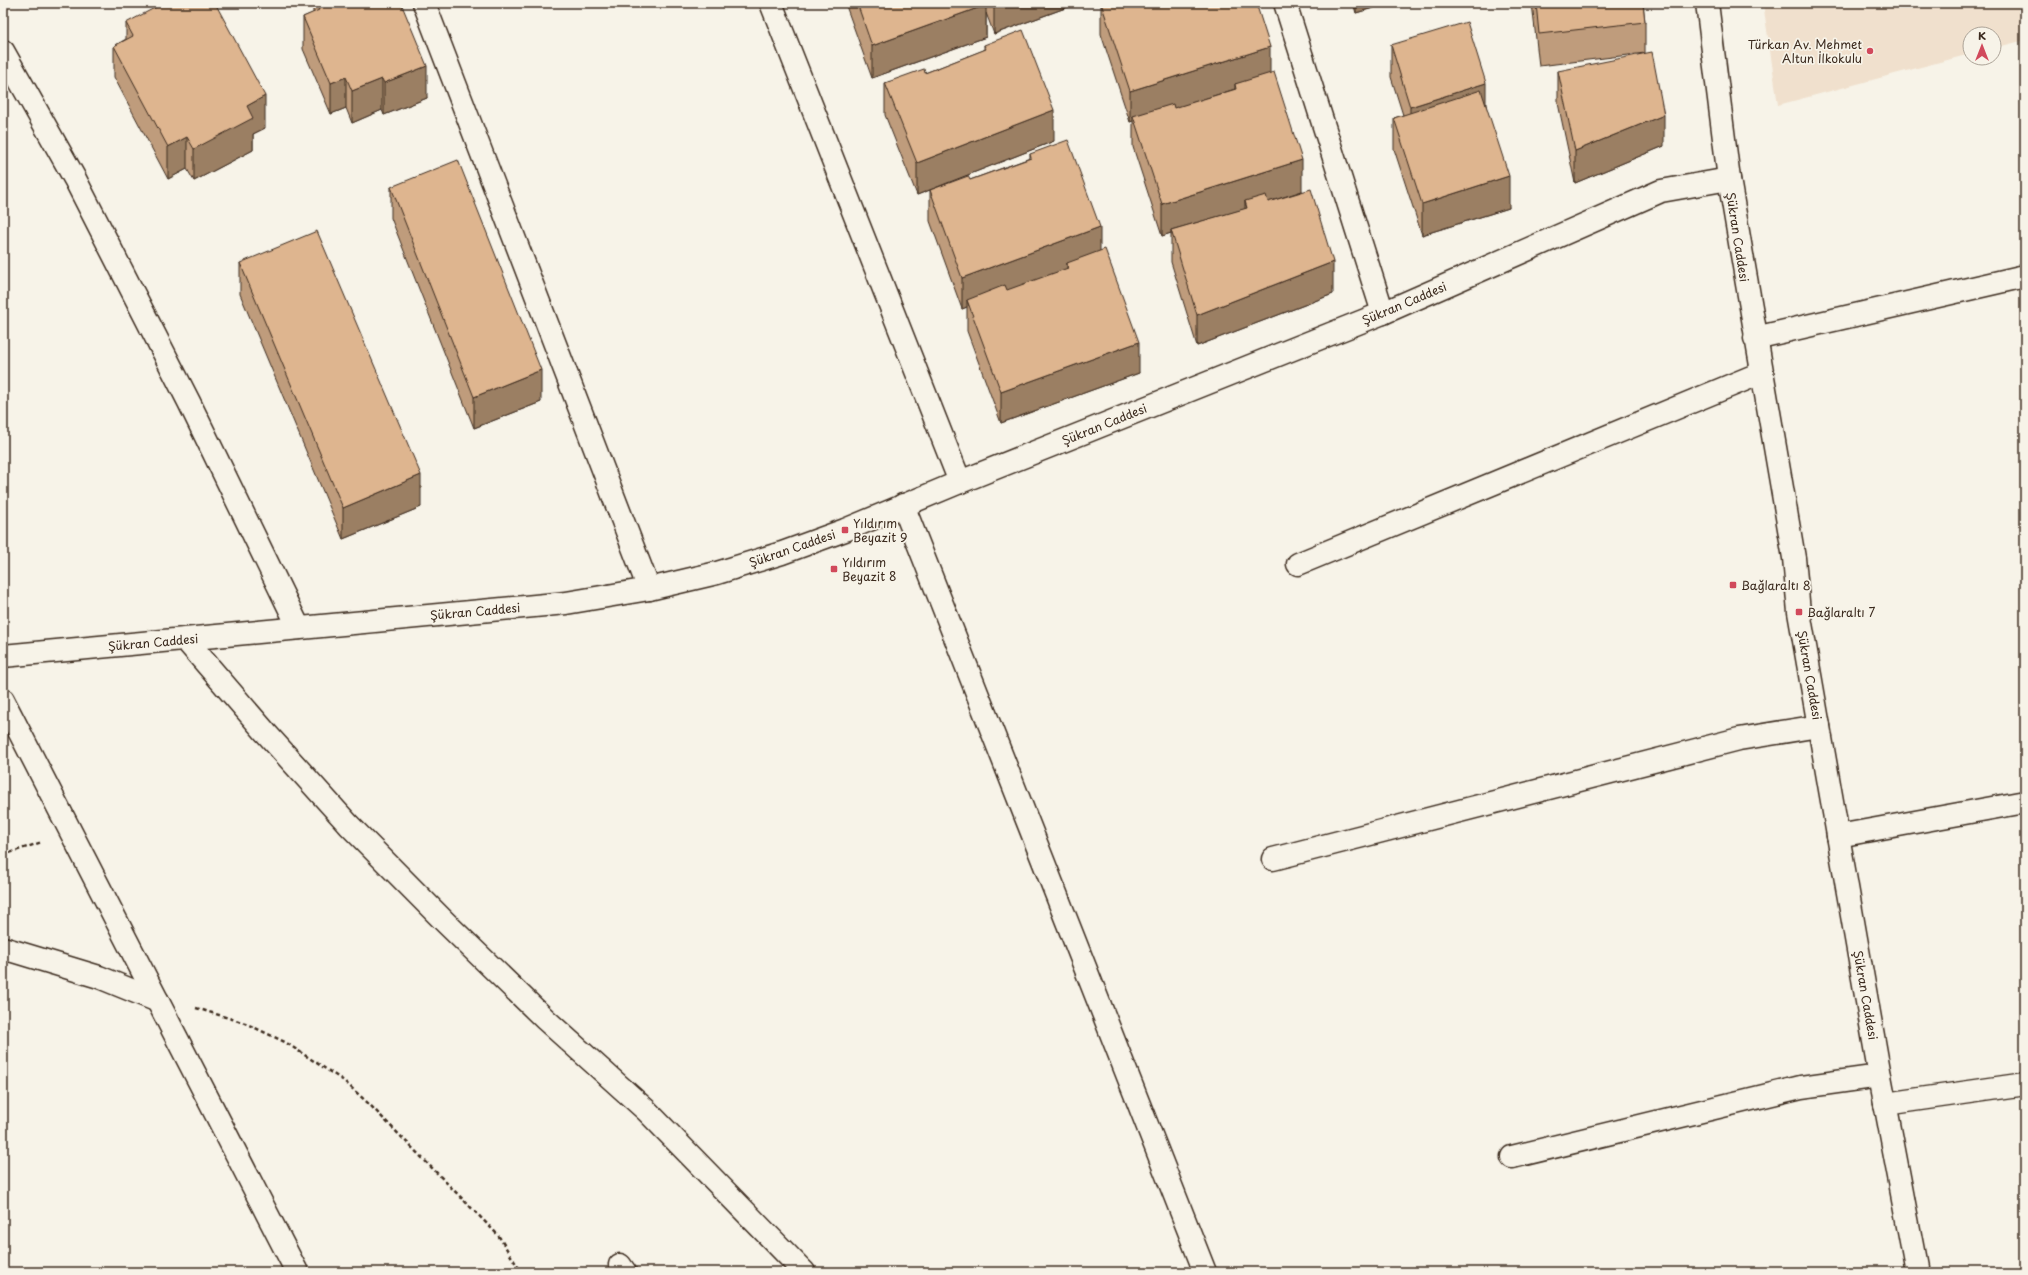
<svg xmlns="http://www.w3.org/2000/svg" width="2028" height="1275" viewBox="0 0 2028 1275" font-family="'Playpen Sans',sans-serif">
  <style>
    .built { fill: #f0e0cd }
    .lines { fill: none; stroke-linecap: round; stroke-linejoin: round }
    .minor-casing { stroke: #3b2a1e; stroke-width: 25 }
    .path { stroke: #3b2a1e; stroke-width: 2.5; stroke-dasharray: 4 3; stroke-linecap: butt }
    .minor { stroke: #f7f3e8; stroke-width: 22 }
    .wall { fill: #bf9c7b; stroke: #3b2a1e }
    .shaded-wall { fill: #9b7f64; stroke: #3b2a1e }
    .building { fill: #deb58f; stroke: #3b2a1e }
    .poi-dot { fill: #d1495b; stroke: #f7f3e8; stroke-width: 1.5 }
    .labels { text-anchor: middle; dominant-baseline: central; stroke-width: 3.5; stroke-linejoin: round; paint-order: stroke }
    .poi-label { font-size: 12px; fill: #3b2a1e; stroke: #f7f3e8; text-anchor: start }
    .street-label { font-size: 12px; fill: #3b2a1e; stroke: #f7f3e8 }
  </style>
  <rect width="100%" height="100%" fill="#f7f3e8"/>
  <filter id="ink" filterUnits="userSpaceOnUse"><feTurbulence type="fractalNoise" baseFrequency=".025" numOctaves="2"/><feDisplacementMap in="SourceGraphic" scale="8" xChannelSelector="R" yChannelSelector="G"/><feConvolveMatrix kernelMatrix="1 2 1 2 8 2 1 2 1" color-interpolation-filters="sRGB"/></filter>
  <g filter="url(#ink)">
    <path class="built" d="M1763,3h262v37l-31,8v-14h-24v20l-192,51z"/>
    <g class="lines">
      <defs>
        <g id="minor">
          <path d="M424,3l225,586"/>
          <path d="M771,3l189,479"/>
          <path d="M1285,3l98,310"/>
          <path d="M1707,3l22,176 65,379 5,54 81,464 37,196"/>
          <path d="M3,51l72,128 114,223 110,226"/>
          <path d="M1755,338l270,-62"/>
          <path d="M903,505l302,767"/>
          <path d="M1298,564l463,-191"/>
          <path d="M185,639l81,94 83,92 97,98 99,96 102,92 157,161"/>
          <path d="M3,656l563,-53 83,-14 68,-16 65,-20 63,-23 115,-48 423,-169 278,-122 68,-12"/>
          <path d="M3,700l294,572"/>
          <path d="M1838,836l187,-34"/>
          <path d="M1273,859l466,-120 80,-13"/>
          <path d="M3,948l96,29 59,24"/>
          <path d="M1885,1104l140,-20"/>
          <path d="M1512,1157l289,-70 79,-11"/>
          <path d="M620,1265l5,7"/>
        </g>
      </defs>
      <use href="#minor" class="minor-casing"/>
      <g class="path">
        <path d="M3,855l39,-13"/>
        <path d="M196,1008l49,15 40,19 59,39 26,24 128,130 23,37"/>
      </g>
      <use href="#minor" class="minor"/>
    </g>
    <g class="wall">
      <path d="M313,3h88l26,95 -43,17 -2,-5 -30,13 -6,-15 -15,6 -28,-65v-32l10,-4z"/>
      <path d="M845,3h234l-85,31 -8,-21v24l-114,41z"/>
      <path d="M1101,3l169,70 32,118 31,103 -136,52 -26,-84v-29l-9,3 -29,-89v-26l-3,1 -29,-88z"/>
      <path d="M1353,3h37l-34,10z"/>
      <path d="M1532,3h111l2,19v31l-106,13z"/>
      <path d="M126,23l139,105 -12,6v16l-59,31 -7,-12 -19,10 -54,-102v-31l12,-7z"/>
      <path d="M984,45l70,96 -112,44 28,-5 60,-22v-4l70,97 39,122 -138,50 -34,-92v-24l-5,2 -32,-88v-31l-13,5 -32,-80v-32l40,-10 59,-23z"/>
      <path d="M1391,45l95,60 23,103 -87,27 -28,-86v-31l9,-3 -12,-38z"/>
      <path d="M1558,71l106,75 -89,37 -17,-80z"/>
      <path d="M391,187l150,215 -67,26 -83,-210z"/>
      <path d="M240,263l181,244 -78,32 -103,-245z"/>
    </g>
    <g class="shaded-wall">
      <path d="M994,3h85l-85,31z"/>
      <path d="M1356,3h34l-34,10z"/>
      <path d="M986,5v32l-114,41v-32z"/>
      <path d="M1270,47v31l-35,6v5l-100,32 -2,-5v5l-3,1v-31z"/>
      <path d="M427,66v32l-43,17v-32z"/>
      <path d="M346,77v31l-15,6v-31z"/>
      <path d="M382,79v31l-30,13v-32z"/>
      <path d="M1486,83v32l-76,23v-31z"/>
      <path d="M265,96v32l-12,6v16l-59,31v-32l53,-43z"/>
      <path d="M1054,110v31l-137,54v-32z"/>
      <path d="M1664,115v31l-89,37v-32z"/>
      <path d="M187,137v32l-19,10v-32z"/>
      <path d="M1302,160v31l-55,18 -2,-8v8l-74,21v3l-9,3v-32z"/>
      <path d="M1509,176v32l-87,27v-31z"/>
      <path d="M1100,227v31l-32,10 -1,-5v8l-98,35 -2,-6v7l-5,2v-31z"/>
      <path d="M1333,262v32l-136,52v-31z"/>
      <path d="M1139,342v31l-138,50v-31z"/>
      <path d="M541,370v32l-67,26v-31z"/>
      <path d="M421,475v32l-78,32v-31z"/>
    </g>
    <g class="building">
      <path d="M164,3h28v1l2,-1h21l50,93 -18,10 6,12 -59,31 -7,-12 -19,10 -54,-101 19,-10 -7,-13z"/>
      <path d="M316,3h85l26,63 -43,17 -2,-4 -30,12 -6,-14 -15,6 -28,-66 16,-7z"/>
      <path d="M857,3h128l1,2 -114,41z"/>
      <path d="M1101,3h155l14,44 -140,44z"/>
      <path d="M1536,3h107l2,19 -106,12z"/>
      <path d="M1467,22l19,61 -76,24 -19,-62z"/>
      <path d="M1023,30l31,80 -137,53 -32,-80 39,-14 1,4 61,-24 -2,-4z"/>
      <path d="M1652,52l12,63 -89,36 -17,-80z"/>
      <path d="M1274,72l28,88 -140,44 -29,-88 40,-12 1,4 62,-19 -1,-5z"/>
      <path d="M1481,90l28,86 -87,28 -28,-86z"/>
      <path d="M1068,140l32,87 -138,51 -32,-88 38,-14 2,4 61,-22 -1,-4z"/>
      <path d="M458,160l83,210 -67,27 -83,-210z"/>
      <path d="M1311,189l22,73 -136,53 -26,-85 76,-22 -2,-7 21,-6 2,7z"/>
      <path d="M317,231l104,244 -78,33 -103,-245z"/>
      <path d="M1105,249l34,93 -138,50 -34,-92 38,-15 2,5 61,-22 -1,-5z"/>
    </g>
  </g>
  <g class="poi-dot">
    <circle cx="1870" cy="51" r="4"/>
    <rect x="841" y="526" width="8" height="8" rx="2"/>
    <rect x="830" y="565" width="8" height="8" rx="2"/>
    <rect x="1729" y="581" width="8" height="8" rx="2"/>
    <rect x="1795" y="608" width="8" height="8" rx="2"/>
  </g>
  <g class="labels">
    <g class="poi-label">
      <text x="1862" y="44" text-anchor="end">Türkan Av. Mehmet<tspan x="1862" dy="14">Altun İlkokulu</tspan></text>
      <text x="853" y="523">Yıldırım<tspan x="853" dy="14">Beyazit 9</tspan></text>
      <text x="842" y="562">Yıldırım<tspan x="842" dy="14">Beyazit 8</tspan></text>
      <text x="1741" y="585">Bağlaraltı 8</text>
      <text x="1807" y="612">Bağlaraltı 7</text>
    </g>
    <g class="street-label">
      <text transform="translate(1738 237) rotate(81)">Şükran Caddesi</text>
      <text transform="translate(1404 303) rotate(-23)">Şükran Caddesi</text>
      <text transform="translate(1104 424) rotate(-22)">Şükran Caddesi</text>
      <text transform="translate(792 548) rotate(-19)">Şükran Caddesi</text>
      <text transform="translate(475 611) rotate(-5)">Şükran Caddesi</text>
      <text transform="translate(153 642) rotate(-5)">Şükran Caddesi</text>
      <text transform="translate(1810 675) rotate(80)">Şükran Caddesi</text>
      <text transform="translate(1866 995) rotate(80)">Şükran Caddesi</text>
    </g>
  </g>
  <rect width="2028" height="1275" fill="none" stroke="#f7f3e8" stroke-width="16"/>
  <rect x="8" y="8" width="2012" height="1259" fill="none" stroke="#3b2a1e" stroke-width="1.5" filter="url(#ink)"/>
  <g transform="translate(1982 46)"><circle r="19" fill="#f7f3e8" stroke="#aca397"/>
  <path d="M0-3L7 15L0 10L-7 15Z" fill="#d1495b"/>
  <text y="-6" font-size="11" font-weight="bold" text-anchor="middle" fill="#3b2a1e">K</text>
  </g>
</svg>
